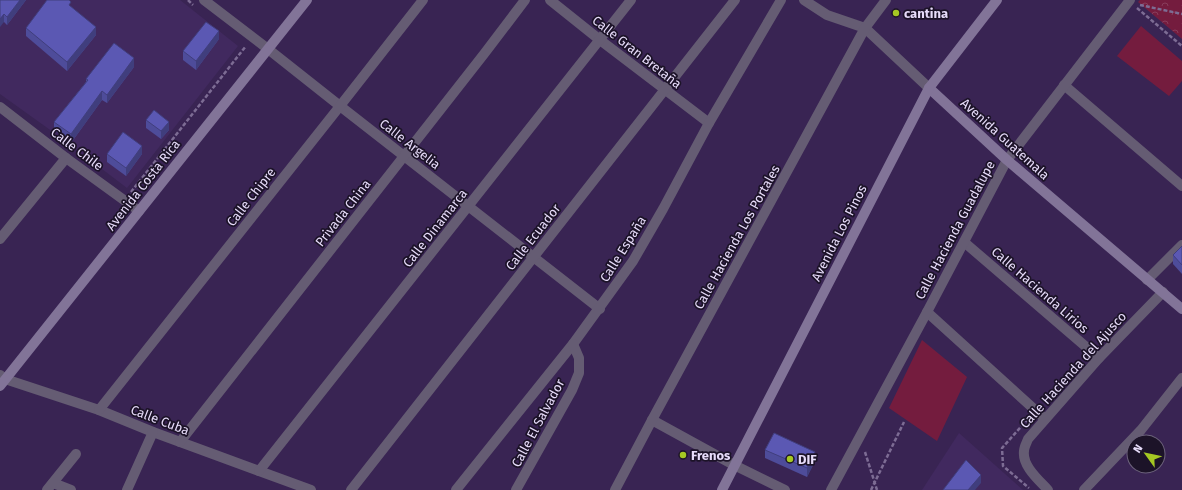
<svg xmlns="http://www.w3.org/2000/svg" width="1182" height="490" viewBox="0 0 1182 490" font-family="'Fira Sans',sans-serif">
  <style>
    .built { fill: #41295f }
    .park { fill: url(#park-crowns) }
    .pitch { fill: #741c3e }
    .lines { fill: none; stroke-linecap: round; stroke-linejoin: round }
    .path { stroke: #7d6c94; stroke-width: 2.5; stroke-dasharray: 4 2; stroke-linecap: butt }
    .street { stroke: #655c73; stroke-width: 10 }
    .secondary { stroke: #827498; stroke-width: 10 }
    .wall { fill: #4e4c9a }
    .shaded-wall { fill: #403e7d }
    .building { fill: #5b58b3; stroke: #403e7d }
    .poi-dot { fill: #a5c823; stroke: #1c1328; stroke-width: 1.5 }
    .labels { text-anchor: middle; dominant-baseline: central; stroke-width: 3.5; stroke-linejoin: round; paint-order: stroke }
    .poi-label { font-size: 13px; font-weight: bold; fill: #e7dcfa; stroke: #1c1328; text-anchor: start }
    .street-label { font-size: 13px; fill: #e7dcfa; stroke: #1c1328 }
  </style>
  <defs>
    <pattern id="park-crowns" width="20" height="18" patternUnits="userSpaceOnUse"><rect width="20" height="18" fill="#741c3e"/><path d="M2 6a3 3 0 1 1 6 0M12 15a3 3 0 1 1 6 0" fill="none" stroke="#883c5b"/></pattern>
  </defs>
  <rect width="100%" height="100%" fill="#392453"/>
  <g class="built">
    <path d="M0,0h180l58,46 -111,142 -67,-51 -60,-43z"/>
    <path d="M959,433l64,57h-101z"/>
  </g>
  <path class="park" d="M1140,0h42v39l-44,-37z"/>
  <g class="pitch">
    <path d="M1141,26l41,35v20l-13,15 -52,-40z"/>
    <path d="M922,340l45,37 -30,64 -48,-33z"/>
  </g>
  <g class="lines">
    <g class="path">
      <path d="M188,0l5,5"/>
      <path d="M1140,5l42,9"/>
      <path d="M1137,8l45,38"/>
      <path d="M131,192l115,-146"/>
      <path d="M1028,419l-26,29 1,18 26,22"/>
      <path d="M865,452l12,38"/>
      <path d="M871,490l33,-68"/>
    </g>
    <g class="street">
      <path d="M204,0l64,49 72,57 260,203"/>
      <path d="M550,0l50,40 109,83"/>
      <path d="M804,0l23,15 38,13 64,60"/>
      <path d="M1064,85l118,101"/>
      <path d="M0,107l66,51 73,53"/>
      <path d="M0,239l66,-81"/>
      <path d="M964,242l135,116"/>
      <path d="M1147,280l35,-35"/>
      <path d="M927,312l118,107"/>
      <path d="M0,375l5,4 94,31 54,22 158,58"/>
      <path d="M99,410l241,-304 83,-106"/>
      <path d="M652,420l82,45 51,25"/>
      <path d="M180,442l304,-388 41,-54"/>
      <path d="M259,471l372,-471"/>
      <path d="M53,483l18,7"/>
      <path d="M47,490l29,-36"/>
      <path d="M127,490l26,-58"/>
      <path d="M351,490l384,-490"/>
      <path d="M456,490l117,-146 60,-83 30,-52 46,-86 72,-123"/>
      <path d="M516,490l56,-100 7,-17v-15l-6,-14"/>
      <path d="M615,490l37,-70 213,-392 21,-28"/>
      <path d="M831,490l96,-178 80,-152 123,-160"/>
      <path d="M1048,490c-9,-10 -26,-24 -24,-39 0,-4 3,-9 4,-12l71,-81 64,-66"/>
      <path d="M1084,490l57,-60 41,-52"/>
    </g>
    <g class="secondary">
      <path d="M929,88l78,72 175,149"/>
      <path d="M0,386l307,-386"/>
      <path d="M722,490l207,-402 68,-88"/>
    </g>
  </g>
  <g class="wall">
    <path d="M0,0h26l-19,25 -3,-3z"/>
    <path d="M71,7l25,28 -29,36 -41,-35v-8z"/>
    <path d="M219,39l-23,31 -13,-10v-9z"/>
    <path d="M134,67l-27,36 -5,-3 -31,43 -17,-13v-8l32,-40v-3z"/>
    <path d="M146,120l23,10 -8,9 -15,-11z"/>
    <path d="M107,154h35l-16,22 -19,-14z"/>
    <path d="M1182,246v28l-9,-10v-9z"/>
    <path d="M765,450l50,11 -8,16 -42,-19z"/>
  </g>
  <g class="shaded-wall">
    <path d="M20,0h6l-19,25v-8z"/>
    <path d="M4,14v8l-4,5v-8z"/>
    <path d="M96,27v8l-29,36v-9z"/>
    <path d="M219,31v8l-23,31v-9z"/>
    <path d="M134,58v9l-27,36v-8z"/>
    <path d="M102,91v9l-31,43v-9z"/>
    <path d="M169,122v8l-8,9v-8z"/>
    <path d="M142,146v8l-16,22v-8z"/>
    <path d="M815,452v9l-8,16v-9z"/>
    <path d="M981,475v8l-6,7h-7z"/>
  </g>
  <g class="building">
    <path d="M0,0h20l-13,17 -3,-3 -4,5z"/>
    <path d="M47,0h22l2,2 -2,3 27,22 -29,35 -41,-34z"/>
    <path d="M206,22l13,9 -23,30 -13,-10z"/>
    <path d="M114,43l20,15 -27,37 -5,-4 -31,43 -17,-12 34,-42 -2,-1z"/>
    <path d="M154,110l15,12 -8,9 -15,-11z"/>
    <path d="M123,132l19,14 -16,22 -19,-14z"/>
    <path d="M1182,246v19l-9,-10z"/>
    <path d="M774,433l41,19 -8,16 -42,-18z"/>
    <path d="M966,460l15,15 -13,15h-25z"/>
  </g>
  <g class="poi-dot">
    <circle cx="896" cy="13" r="4"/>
    <circle cx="683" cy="455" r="4"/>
    <circle cx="790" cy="459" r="4"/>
  </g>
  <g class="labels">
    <g class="poi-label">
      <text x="904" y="13">cantina</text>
      <text x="691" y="455">Frenos</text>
      <text x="798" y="459">DIF</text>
    </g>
    <g class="street-label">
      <text transform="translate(637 52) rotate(38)">Calle Gran Bretaña</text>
      <text transform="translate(1005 139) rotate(42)">Avenida Guatemala</text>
      <text transform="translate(410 144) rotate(38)">Calle Argelia</text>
      <text transform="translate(77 149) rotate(37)">Calle Chile</text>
      <text transform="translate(143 185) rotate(-52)">Avenida Costa Rica</text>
      <text transform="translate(251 197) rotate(-52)">Calle Chipre</text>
      <text transform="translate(343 213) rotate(-52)">Privada China</text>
      <text transform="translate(435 228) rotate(-52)">Calle Dinamarca</text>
      <text transform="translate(955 230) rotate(-62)">Calle Hacienda Guadalupe</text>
      <text transform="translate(839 233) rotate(-63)">Avenida Los Pinos</text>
      <text transform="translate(533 237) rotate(-52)">Calle Ecuador</text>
      <text transform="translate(737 237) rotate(-61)">Calle Hacienda Los Portales</text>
      <text transform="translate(623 249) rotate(-58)">Calle España</text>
      <text transform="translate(1040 290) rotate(41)">Calle Hacienda Lirios</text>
      <text transform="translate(1073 370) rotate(-48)">Calle Hacienda del Ajusco</text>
      <text transform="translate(160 420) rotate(21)">Calle Cuba</text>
      <text transform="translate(538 423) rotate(-62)">Calle El Salvador</text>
    </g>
  </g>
  <g transform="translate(1146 454) rotate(303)"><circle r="19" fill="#1c1328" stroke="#6d637c"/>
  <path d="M0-3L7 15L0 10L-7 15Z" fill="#a5c823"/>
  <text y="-6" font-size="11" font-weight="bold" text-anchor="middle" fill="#e7dcfa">N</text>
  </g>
</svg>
